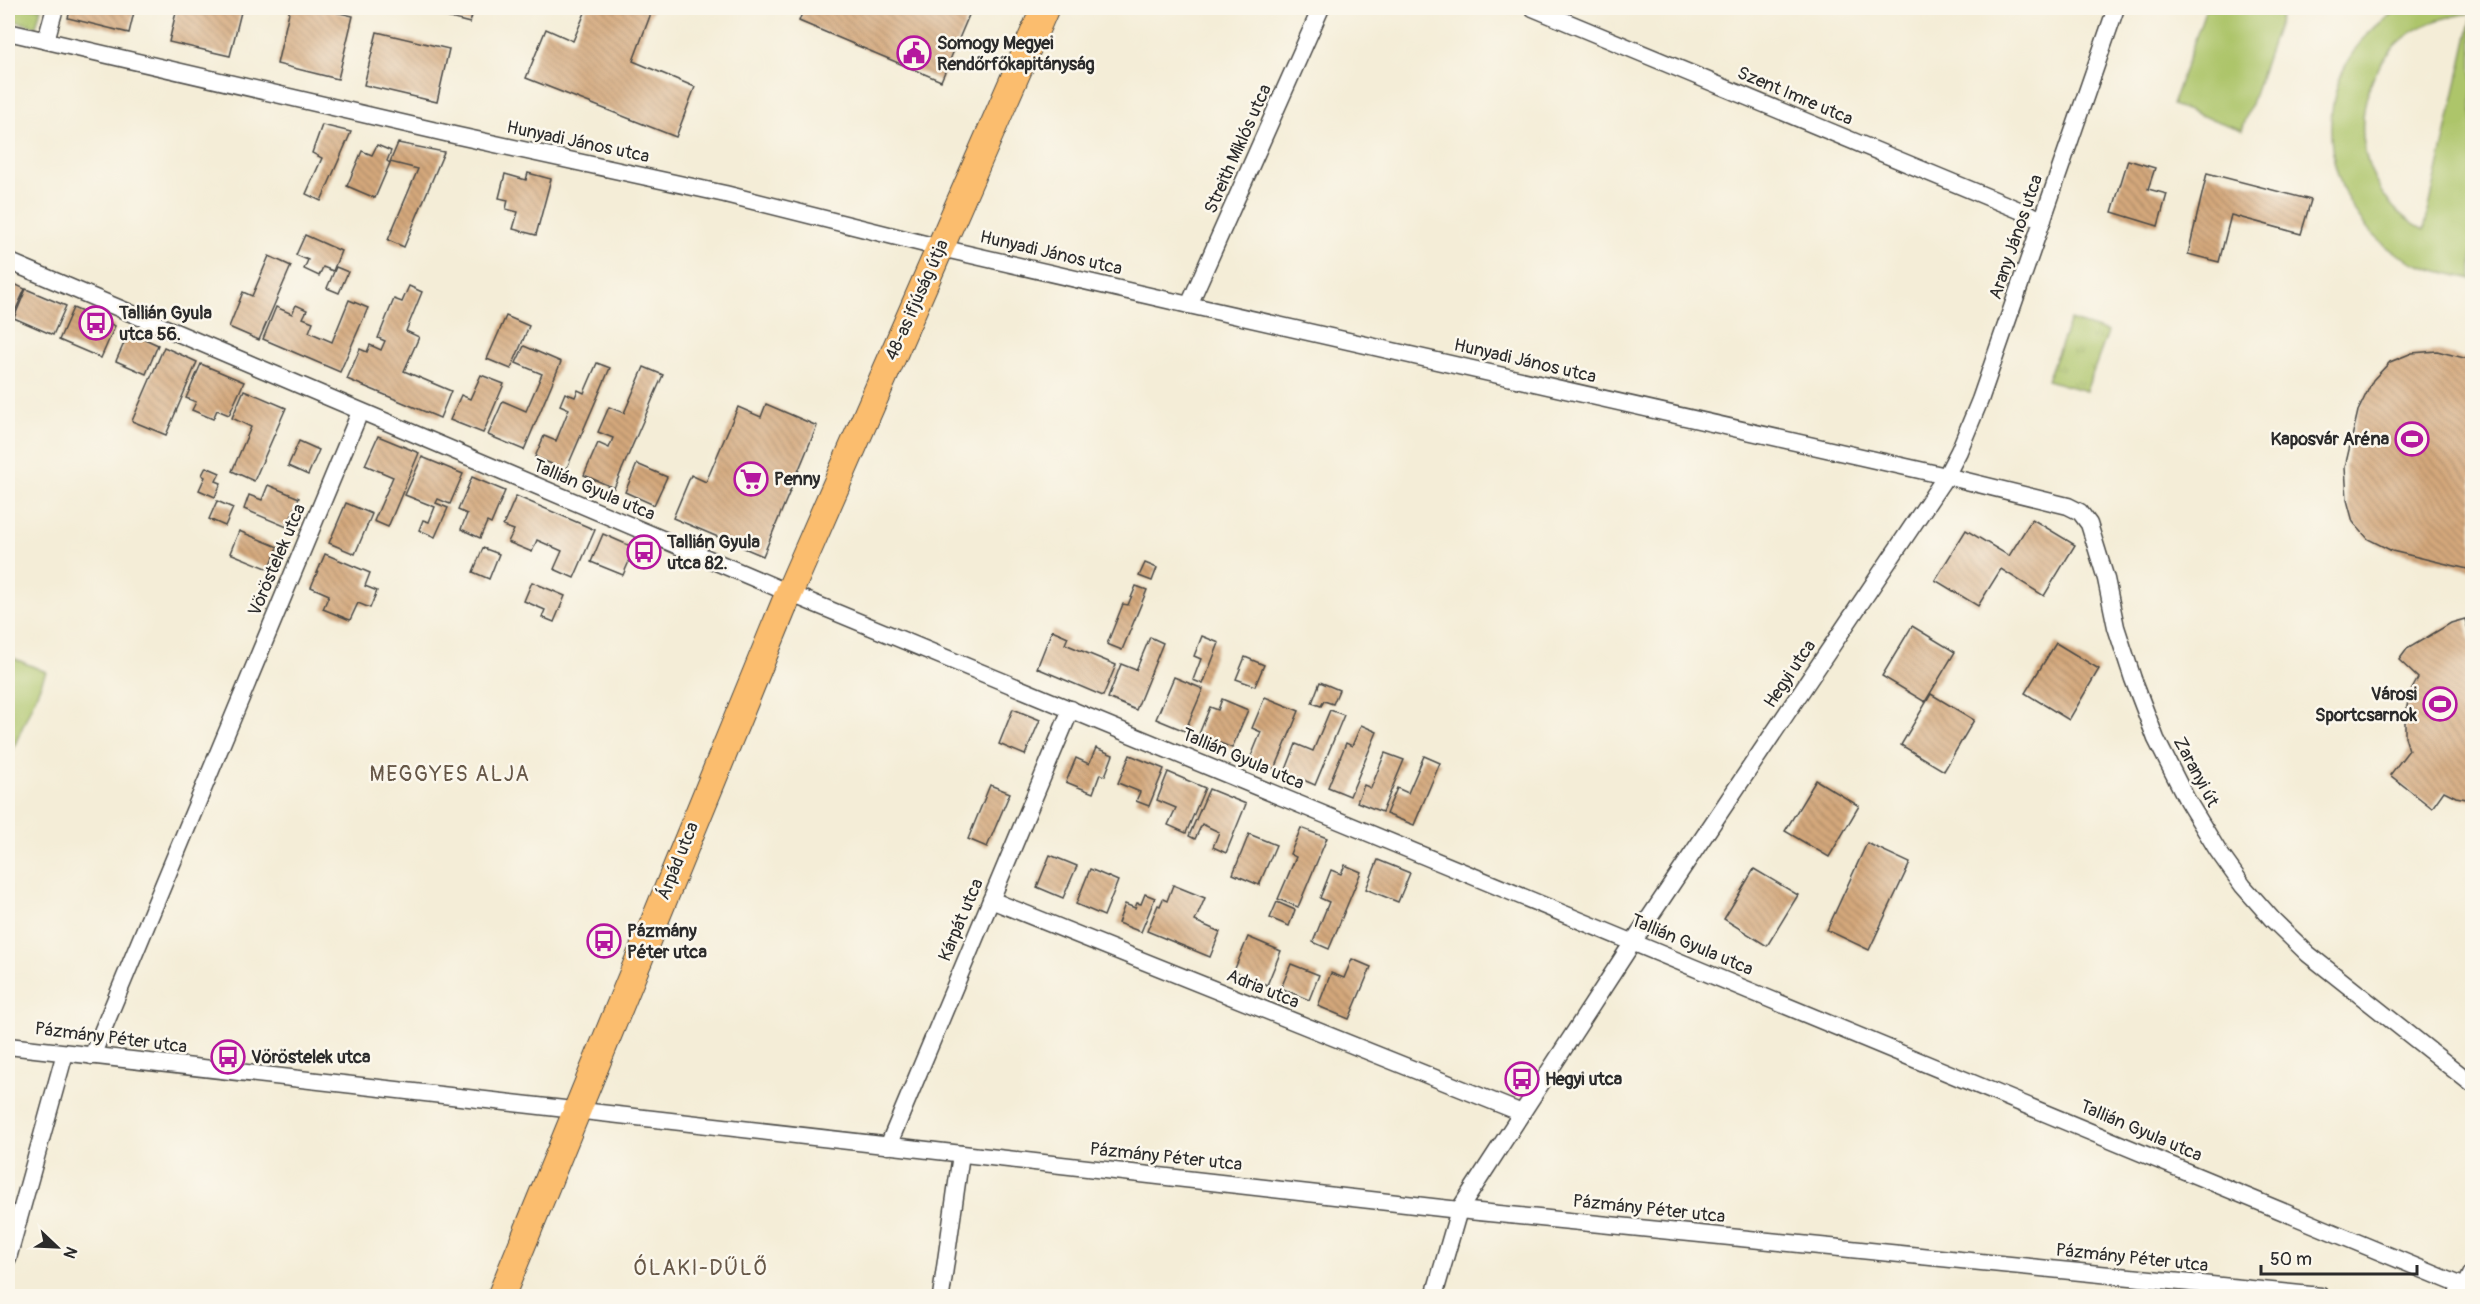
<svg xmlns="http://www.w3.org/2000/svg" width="2480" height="1304" viewBox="0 0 2480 1304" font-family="Pangolin,sans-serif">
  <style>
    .park { fill: url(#park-tufts); stroke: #6c784b; stroke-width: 1.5 }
    .pitch { fill: #adc56b; stroke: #6c784b; stroke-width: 1.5 }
    .building { fill: url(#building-back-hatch) }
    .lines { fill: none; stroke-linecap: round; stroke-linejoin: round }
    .street-casing { stroke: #494845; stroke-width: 19 }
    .primary-casing { stroke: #494845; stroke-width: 29 }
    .street { stroke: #fff; stroke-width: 16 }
    .primary { stroke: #fbbd6e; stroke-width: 27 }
    .labels { text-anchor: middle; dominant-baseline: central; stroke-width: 5; stroke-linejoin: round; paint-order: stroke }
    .poi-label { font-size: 18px; font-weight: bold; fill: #2b2b2b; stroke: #fbf7ec; text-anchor: start }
    .street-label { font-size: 18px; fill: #2b2b2b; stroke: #fbf7ec }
    .quarter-label { font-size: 21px; letter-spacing: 1.5px; fill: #665747; stroke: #fbf7ec }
  </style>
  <defs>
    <pattern id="park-tufts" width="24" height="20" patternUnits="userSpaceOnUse" patternTransform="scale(1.5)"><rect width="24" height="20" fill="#adc56b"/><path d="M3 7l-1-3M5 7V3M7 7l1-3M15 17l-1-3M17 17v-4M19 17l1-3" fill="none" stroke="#95a95d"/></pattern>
    <pattern id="building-back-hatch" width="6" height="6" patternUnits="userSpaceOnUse" patternTransform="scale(1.5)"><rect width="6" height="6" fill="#d4a87c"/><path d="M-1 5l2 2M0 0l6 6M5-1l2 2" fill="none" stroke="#ac8966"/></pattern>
  </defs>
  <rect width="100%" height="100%" fill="#fbf7ec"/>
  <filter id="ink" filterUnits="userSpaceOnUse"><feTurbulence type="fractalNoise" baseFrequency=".0167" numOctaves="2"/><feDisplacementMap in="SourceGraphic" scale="12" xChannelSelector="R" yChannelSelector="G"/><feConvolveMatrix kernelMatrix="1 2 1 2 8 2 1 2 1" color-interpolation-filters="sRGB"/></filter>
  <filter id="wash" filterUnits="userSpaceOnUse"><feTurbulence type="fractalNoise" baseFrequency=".008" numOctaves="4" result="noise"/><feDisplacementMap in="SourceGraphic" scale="24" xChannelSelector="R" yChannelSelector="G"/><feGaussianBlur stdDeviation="1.35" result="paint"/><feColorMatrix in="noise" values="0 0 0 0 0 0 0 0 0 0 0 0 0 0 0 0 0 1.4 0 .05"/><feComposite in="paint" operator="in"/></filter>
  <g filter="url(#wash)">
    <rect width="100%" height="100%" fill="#f4edd7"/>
    <g class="park">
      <path d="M8,8h33l-5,19 -28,-8z"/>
      <path d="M2070,320l38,12 -22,59 -39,-11z"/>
    </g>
    <g class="pitch">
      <path d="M2206,8h78l-42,122 -70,-25z"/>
      <path d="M2400,8h72v5c-23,3 -44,8 -64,22 -67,50 -58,158 16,195l48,-213v262c-33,-7 -65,-14 -91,-37 -55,-48 -67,-135 -25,-194 12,-16 27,-29 44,-40z"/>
      <path d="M8,656l38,16 -38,89v-106z"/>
    </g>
    <g id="blocks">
      <g class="building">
        <path d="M71,8h64l-6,25 -61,-15z"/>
        <path d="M177,8h65l-12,48 -61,-14z"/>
        <path d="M290,8h28l35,8 -15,63 -61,-15z"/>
        <path d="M411,8h63l-4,15z"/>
        <path d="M587,8h66l-20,53 62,26 -19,50 -150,-59 20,-49 27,12z"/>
        <path d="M804,8h168l-31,73 -142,-60z"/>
        <path d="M377,32l72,17 -12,53 -73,-17z"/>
        <path d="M322,125l29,7 -30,69 -15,-7 16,-36 -10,-5z"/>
        <path d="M398,143l46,9 -40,95 -16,-7 30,-71 -28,-7z"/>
        <path d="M377,145l14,6 -4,10 3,2 -15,35 -28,-12 15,-35 10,4z"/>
        <path d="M2128,160l27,8 -7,21 19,5 -9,32 -46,-14z"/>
        <path d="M528,173l23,6 -15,56 -23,-6 5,-17 -12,-3 2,-9 -9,-2 6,-24 21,6z"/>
        <path d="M2207,173l104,27 -10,34 -70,-19 -12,47 -31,-8z"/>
        <path d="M305,235l36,16 -8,20 -10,-4 -4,9 -15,-7 4,-9 -12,-5z"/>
        <path d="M269,256l22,10 -32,74 -30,-13 14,-35 9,4z"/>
        <path d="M336,267l12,5 -9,21 -12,-5z"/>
        <path d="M8,281l17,8 -13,29 -4,-2z"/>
        <path d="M409,286l13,6 -16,39 13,6 -15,34 47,20 -11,27 -93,-39 13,-30 7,3 3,-7 11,5 4,-9 -7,-3 16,-39 8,3z"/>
        <path d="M26,289l40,17 -13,29 -39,-17z"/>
        <path d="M349,300l19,8 -28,64 -77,-33 13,-32 16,7 4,-9 11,5 -4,8 10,4 -4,10 23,10z"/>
        <path d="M73,308l42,18 -14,32 -42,-18z"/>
        <path d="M506,316l23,10 -18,43 -24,-10z"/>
        <path d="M129,332l29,13 -12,29 -30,-13z"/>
        <path d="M524,346l37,16 -37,88 -36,-15 15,-34 23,10 16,-37 -26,-11z"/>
        <path d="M164,347l33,15 -31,73 -34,-14z"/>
        <path d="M2437,351l35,9v210l-80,-19 -24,-12 -15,-17 -6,-22 -2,-33 13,-56 15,-31 17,-18 22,-9z"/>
        <path d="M597,363l13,5 -44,102 -31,-13 9,-21 12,5 13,-32 -9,-4 5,-12 10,4 3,-7 6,3z"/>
        <path d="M201,364l43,18 -15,33 -12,-5 -4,9 -21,-9 4,-8 -10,-4z"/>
        <path d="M644,367l19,8 -49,113 -30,-13 14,-32 11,5 4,-10 -15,-6 11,-25 15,6z"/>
        <path d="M481,375l23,9 -21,49 -33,-13 11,-25 9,4z"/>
        <path d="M244,390l42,18 -32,73 -22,-10 19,-44 -19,-9z"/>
        <path d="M766,404l51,22 -54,130 -90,-38 18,-43 15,7 32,-75 23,10z"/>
        <path d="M378,436l41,17 -31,74 -14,-6 19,-44 -28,-12z"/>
        <path d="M299,441l20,9 -11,25 -20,-9z"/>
        <path d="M422,457l41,17 -13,30 -12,-5 -2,4 12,5 -13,29 -16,-7 4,-10 6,2 6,-15 -30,-12z"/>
        <path d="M637,464l30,13 -13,28 -29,-13z"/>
        <path d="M206,467l14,6 -4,8 5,2 -6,14 -16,-7 6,-13 -3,-2z"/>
        <path d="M472,477l33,14 -14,33 -4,-2 -7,16 -19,-9 6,-15 -9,-4z"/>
        <path d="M268,485l31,13 -12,29 -43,-18 5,-14 13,5z"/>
        <path d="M516,496l79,34 -21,48 -20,-9 8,-18 -25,-11 -5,12 -24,-10 6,-12 -11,-4z"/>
        <path d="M217,501l16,7 -8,18 -16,-7z"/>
        <path d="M346,503l26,11 -17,40 -26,-11z"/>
        <path d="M2032,519l43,26 -31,51 -43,-27 -23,37 -43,-26 31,-50 43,26z"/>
        <path d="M239,531l39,16 -9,22 -39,-16z"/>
        <path d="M603,534l32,14 -12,27 -32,-13z"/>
        <path d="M483,548l16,6 -10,25 -16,-7z"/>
        <path d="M325,554l45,19 -5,13 12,5 -7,17 -12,-5 -8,17 -27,-11 6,-14 -18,-8z"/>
        <path d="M1145,563l12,5 -5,13 -13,-5z"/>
        <path d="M532,582l33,14 -11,26 -12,-5 3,-7 -21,-9z"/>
        <path d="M1136,586l11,4 -25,60 -15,-6 16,-40 5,1z"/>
        <path d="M2465,619l7,27v154l-16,-3 -12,-6 -12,17 -42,-33 19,-25 -4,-13v-22l5,-22 8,-15 -19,-18 8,-11 44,-26z"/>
        <path d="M1912,626l43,26 -30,50 -43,-26z"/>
        <path d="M1052,630l16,7 -3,7 51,21 -13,31 -66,-28z"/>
        <path d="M1202,636l17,7 -16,41 -10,-4 8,-21 -7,-3z"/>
        <path d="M1150,637l13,6 -27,67 -28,-12 13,-34 15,6z"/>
        <path d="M2056,643l43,26 -30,51 -44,-27z"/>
        <path d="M1245,657l19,8 -9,21 -19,-7z"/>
        <path d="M1174,677l29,12 -18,42 -29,-12z"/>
        <path d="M1320,682l19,8 -6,14 -9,-3 -3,5 -9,-3z"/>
        <path d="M1931,694l43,26 -30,51 -43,-26z"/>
        <path d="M1265,697l34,14 -24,58 -25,-10 11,-27 -9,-4z"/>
        <path d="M1222,699l26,11 -16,38 -33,-14 11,-27 8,3z"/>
        <path d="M1013,709l27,11 -15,35 -26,-11z"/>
        <path d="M1330,710l14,5 -29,70 -30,-13 11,-28 17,7z"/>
        <path d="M1361,725l16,7 -27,64 -22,-9 18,-44 6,3z"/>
        <path d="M1096,748l17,7 -8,21 -5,-2 -7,19 -27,-11 10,-24 13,6z"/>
        <path d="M1385,753l19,7 -22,52 -25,-10 7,-17 7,3z"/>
        <path d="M1130,755l34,14 -15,37 -13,-5 4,-9 -22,-9z"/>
        <path d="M1424,756l16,7 -26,62 -28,-11 11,-26 11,5z"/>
        <path d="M1168,772l37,16 -19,45 -18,-8 8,-17 -19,-8z"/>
        <path d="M1816,780l43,26 -30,51 -44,-26z"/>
        <path d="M990,785l20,8 -23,54 -19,-8z"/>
        <path d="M1209,789l37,15 -20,49 -13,-6 6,-15 -17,-8 -7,15 -6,-3z"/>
        <path d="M1301,828l26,10 -29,69 -20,-8 18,-42 -6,-3z"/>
        <path d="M1249,834l27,11 -17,40 -26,-11z"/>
        <path d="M1867,843l43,20 -41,87 -42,-20z"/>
        <path d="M1050,855l27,11 -14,32 -26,-11z"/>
        <path d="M1378,860l32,13 -12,29 -32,-13z"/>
        <path d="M1345,865l16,7 -32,77 -16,-7 16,-40 -9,-4 11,-28 10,4z"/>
        <path d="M1090,869l28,12 -14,35 -28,-12z"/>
        <path d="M1754,869l44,26 -31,51 -43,-27z"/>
        <path d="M1173,885l32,13 -10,23 25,11 -10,25 -63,-26 11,-26 2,1 3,-7 4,2z"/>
        <path d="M1145,894l10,4 -14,34 -23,-9 7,-19 10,4 2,-5 4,1z"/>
        <path d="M1277,902l18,8 -6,16 -19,-8z"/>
        <path d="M1248,937l33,14 -14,34 -33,-14z"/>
        <path d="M1352,959l19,8 -22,52 -31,-13 13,-33 13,5z"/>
        <path d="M1291,964l28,11 -10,25 -28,-12z"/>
      </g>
    </g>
  </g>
  <g filter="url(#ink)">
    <use href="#blocks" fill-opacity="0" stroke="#494845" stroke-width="1.5"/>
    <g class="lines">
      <defs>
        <g id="street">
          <path d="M1533,8l510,212"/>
          <path d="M8,32l446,103 271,59 216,54 248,57 757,171 122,30 12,6 9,12 17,55 10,48 17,52 23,60 31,61 31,51 25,35 29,33 36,35 164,130"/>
          <path d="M46,40l9,-32"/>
          <path d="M8,261l781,332 1676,694"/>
          <path d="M1189,305l132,-297"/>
          <path d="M991,900l531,213"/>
          <path d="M8,1046l1451,164 862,86"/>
          <path d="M92,1056l268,-644"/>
          <path d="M888,1146l183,-437"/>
          <path d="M8,1258l57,-205"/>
          <path d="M941,1296l20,-142"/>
          <path d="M1434,1296l25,-86 174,-268 313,-466 13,-25 21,-51 136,-392"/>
          <path d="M2456,1296l9,-9 7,-14"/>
        </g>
        <path id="primary" d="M501,1296l288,-703 256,-585"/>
      </defs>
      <use href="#street" class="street-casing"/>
      <use href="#primary" class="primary-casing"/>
      <use href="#street" class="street"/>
      <use href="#primary" class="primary"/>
    </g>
  </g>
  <defs>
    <symbol id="civic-ring" viewBox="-11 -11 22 22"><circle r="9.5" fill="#fbf7ec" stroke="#b5179e" stroke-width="1.5"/><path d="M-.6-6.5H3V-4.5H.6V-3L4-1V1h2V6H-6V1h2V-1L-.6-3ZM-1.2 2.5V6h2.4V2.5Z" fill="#b5179e"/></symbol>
    <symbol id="bus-ring" viewBox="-11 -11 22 22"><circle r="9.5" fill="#fbf7ec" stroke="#b5179e" stroke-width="1.5"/><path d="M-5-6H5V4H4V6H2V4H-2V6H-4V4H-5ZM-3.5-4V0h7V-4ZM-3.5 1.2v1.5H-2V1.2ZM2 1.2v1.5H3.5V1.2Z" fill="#b5179e"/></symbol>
    <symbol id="stadium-ring" viewBox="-11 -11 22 22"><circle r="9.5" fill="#fbf7ec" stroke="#b5179e" stroke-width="1.5"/><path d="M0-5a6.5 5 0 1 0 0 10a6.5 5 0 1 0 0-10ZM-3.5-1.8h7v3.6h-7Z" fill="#b5179e"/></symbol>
    <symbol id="supermarket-ring" viewBox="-11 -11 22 22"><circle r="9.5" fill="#fbf7ec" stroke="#b5179e" stroke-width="1.5"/><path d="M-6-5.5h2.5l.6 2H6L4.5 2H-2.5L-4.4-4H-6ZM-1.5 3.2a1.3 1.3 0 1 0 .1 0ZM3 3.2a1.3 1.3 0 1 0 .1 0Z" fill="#b5179e"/></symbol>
  </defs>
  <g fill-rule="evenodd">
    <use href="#civic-ring" x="895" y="34" width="38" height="38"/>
    <use href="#bus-ring" x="77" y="304" width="38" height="38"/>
    <use href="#stadium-ring" x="2393" y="420" width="38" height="38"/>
    <use href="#supermarket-ring" x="732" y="460" width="38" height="38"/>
    <use href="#bus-ring" x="625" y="533" width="38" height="38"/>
    <use href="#stadium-ring" x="2421" y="685" width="38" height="38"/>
    <use href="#bus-ring" x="585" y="922" width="38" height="38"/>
    <use href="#bus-ring" x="209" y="1038" width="38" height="38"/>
    <use href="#bus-ring" x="1503" y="1060" width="38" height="38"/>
  </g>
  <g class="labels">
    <g class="poi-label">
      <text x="937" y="43">Somogy Megyei<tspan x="937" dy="21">Rendőrfőkapitányság</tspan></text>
      <text x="119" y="313">Tallián Gyula<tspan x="119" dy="21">utca 56.</tspan></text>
      <text x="2389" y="439" text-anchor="end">Kaposvár Aréna</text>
      <text x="774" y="479">Penny</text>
      <text x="667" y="542">Tallián Gyula<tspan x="667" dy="21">utca 82.</tspan></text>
      <text x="2417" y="694" text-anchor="end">Városi<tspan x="2417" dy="21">Sportcsarnok</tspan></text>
      <text x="627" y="931">Pázmány<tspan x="627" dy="21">Péter utca</tspan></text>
      <text x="251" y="1057">Vöröstelek utca</text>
      <text x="1545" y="1079">Hegyi utca</text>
    </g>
    <g class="street-label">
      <text transform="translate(1795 96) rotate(23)">Szent Imre utca</text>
      <text transform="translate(578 142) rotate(12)">Hunyadi János utca</text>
      <text transform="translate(1238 149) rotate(-66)">Streith Miklós utca</text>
      <text transform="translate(2016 237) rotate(-71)">Arany János utca</text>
      <text transform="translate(1051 253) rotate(13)">Hunyadi János utca</text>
      <text transform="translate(917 300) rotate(-66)">48-as ifjúság útja</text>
      <text transform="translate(1525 361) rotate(13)">Hunyadi János utca</text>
      <text transform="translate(594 490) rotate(23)">Tallián Gyula utca</text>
      <text transform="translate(277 560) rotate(-67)">Vöröstelek utca</text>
      <text transform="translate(1790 674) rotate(-56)">Hegyi utca</text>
      <text transform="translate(1243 759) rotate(23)">Tallián Gyula utca</text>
      <text transform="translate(2196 772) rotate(62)">Zaranyi út</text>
      <text transform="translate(678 861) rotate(-68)">Árpád utca</text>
      <text transform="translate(961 920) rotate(-67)">Kárpát utca</text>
      <text transform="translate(1692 945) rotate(23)">Tallián Gyula utca</text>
      <text transform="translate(1263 989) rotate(22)">Adria utca</text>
      <text transform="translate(111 1038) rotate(7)">Pázmány Péter utca</text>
      <text transform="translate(2141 1131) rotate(23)">Tallián Gyula utca</text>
      <text transform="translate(1166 1157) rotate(6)">Pázmány Péter utca</text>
      <text transform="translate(1649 1209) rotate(6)">Pázmány Péter utca</text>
      <text transform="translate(2132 1258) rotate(6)">Pázmány Péter utca</text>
    </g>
    <g class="quarter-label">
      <text x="450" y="774">MEGGYES ALJA</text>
      <text x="701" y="1268">ÓLAKI-DŰLŐ</text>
    </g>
  </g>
  <rect width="2480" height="1304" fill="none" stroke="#fbf7ec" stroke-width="30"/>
  <g transform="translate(57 1247) rotate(113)" stroke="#fbf7ec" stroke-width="4.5" paint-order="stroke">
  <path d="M0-4.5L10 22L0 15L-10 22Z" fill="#2b2b2b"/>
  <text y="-9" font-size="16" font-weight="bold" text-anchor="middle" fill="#2b2b2b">N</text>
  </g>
  <path d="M2261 1265v9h156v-9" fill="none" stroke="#2b2b2b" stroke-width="3"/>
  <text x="2270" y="1265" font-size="18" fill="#2b2b2b" stroke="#fbf7ec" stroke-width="4.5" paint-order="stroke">50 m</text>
</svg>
